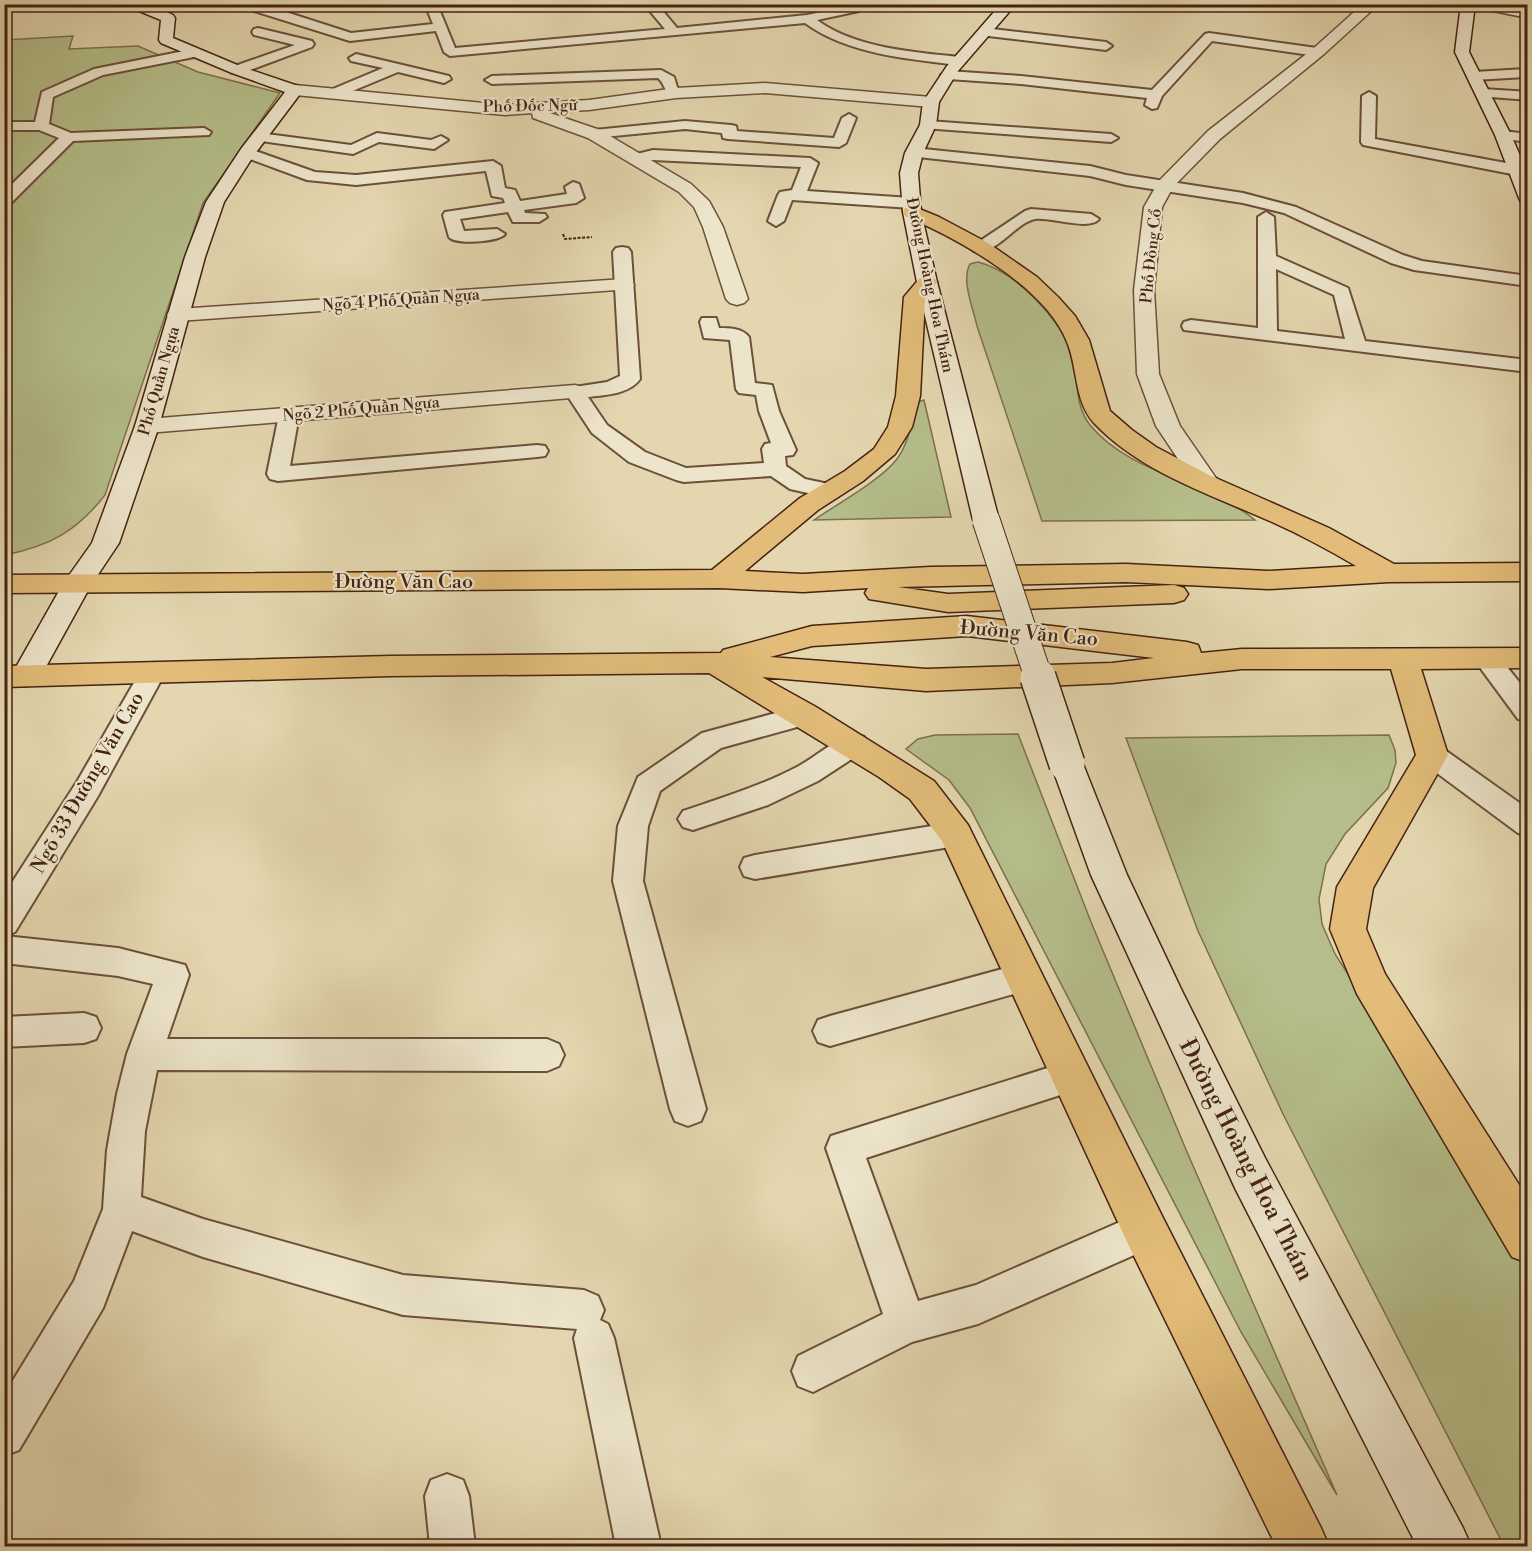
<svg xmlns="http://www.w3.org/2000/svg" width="1532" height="1551" viewBox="0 0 1532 1551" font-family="'Libre Bodoni',serif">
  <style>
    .green { fill: #b5be8a; stroke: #7d704e; stroke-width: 1.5 }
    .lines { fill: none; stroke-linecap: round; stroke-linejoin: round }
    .lane-casing { stroke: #6d4f3a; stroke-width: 4 }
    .street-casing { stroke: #6d4f3a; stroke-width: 3 }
    .secondary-casing { stroke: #452213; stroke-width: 3 }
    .primary-casing { stroke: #452213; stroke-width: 3 }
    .path { stroke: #452213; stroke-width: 2; stroke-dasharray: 3 1.5; stroke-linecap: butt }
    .lane { fill: #ede5cb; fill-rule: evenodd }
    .street { fill: #ede5cb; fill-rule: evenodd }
    .secondary { fill: #ede5cb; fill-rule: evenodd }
    .primary { fill: #e2bc78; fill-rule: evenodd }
    .secondary-bridge-far1-casing { stroke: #452213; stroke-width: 29; stroke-linecap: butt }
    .secondary-bridge-casing { stroke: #452213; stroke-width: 38; stroke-linecap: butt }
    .secondary-bridge-far1 { stroke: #ede5cb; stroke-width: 27 }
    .secondary-bridge { stroke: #ede5cb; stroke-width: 35 }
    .labels { text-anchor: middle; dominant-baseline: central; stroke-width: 4.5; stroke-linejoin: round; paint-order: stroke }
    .far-street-label { font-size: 16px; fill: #452213; stroke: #ede5cb }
    .street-label { font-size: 20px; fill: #452213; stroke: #ede5cb }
    .near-street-label { font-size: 24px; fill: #452213; stroke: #ede5cb }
  </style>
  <rect width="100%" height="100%" fill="#e4d7af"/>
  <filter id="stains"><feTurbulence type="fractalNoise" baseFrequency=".00333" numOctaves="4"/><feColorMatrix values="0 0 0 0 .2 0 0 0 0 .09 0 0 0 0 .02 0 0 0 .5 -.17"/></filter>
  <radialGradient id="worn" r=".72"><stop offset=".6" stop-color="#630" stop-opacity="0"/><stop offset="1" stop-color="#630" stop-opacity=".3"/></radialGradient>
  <g class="green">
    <path d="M73,36l-4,13 69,-3 60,26 82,21 -77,110 -98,292c-28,36 -55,51 -100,60v-515z"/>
    <path d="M978,262c37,9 83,57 94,93 7,24 2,50 18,70 41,50 116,55 165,95l-213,1 -65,-195c-4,-18 -16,-46 -7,-62z"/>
    <path d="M924,400l27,117 -137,3c23,-16 67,-40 83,-61 12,-16 15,-39 20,-57z"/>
    <path d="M1018,734l73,188 96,230 150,343 -96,-163 -271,-524 -21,-28 -43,-31 12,-10 17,-4z"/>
    <path d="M1389,735l6,15 1,13 -8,25 -43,46 -19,30 -7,35 3,25 13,30 192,301v291h-23l-221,-432 -85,-183 -72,-193z"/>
  </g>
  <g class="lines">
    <defs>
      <g id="lane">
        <path d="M249,4h12l90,29 82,-9 -8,-20h12l18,44 210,-19 -21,-25h13l20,24 130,-13 39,-8 -2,-3h14l3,4 -2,3 -42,9c38,28 96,32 142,37l7,4 -7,4c-51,-6 -112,-11 -154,-42l-355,33 -6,-4 -8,-21 -86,10 -99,-31z"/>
        <path d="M258,28l54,13 2,3 -2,3 -70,26h-10l-2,-3 2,-3 63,-22 -41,-10 -2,-3 2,-3z"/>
        <path d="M984,28l122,14 6,4 -6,4 -126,-15 -2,-3z"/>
        <path d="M1209,33l108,15 6,4 -6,4 -105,-15 -50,55 -5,12 -5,1 -7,-4 2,-7 -126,-14 -73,-5 -7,-4 7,-4 73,5 131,14 53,-56z"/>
        <path d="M194,49l6,4 -1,3 -96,19 -50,22 -4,27 22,9 133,-5 7,4 -2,3 -136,6 -63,63 -6,2v-14l55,-54 -20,-8h-35v-8h31l7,-30 52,-23z"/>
        <path d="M356,54l93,22 2,3 -7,4 -46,-11 -60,25h-10l-2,-3 2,-3 55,-23 -32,-7 -2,-3z"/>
        <path d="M1528,69v8l-54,3 -7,-4 7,-4z"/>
        <path d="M661,70l13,7 3,10 6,6 -2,3h-10c-7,-6 -7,-13 -13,-18l-166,6 -7,-4 7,-4z"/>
        <path d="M1483,89l45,3v8l-50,-4 -2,-3z"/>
        <path d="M1369,92l7,4 -1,43 142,26 8,5 -8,5 -154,-30 -2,-3 1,-46z"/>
        <path d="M849,114l7,4 -10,25 -7,4 -111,-8 -5,-1 -1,-5 -37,-4 -91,9 -7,-4 7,-4 91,-9 46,4 5,1 1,5 97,7 8,-20z"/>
        <path d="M928,121l183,13 7,4 -7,4 -188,-14 -2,-3 2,-3z"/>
        <path d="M1503,131l25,3v8l-30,-4 -2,-3 2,-3z"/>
        <path d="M259,133l92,12 26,-12 54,7 10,-4 7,4 -14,9 -55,-7 -26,12 -99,-14 -2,-3z"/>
        <path d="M247,148l68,24 41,3 137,-14 8,5 4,22 10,2 5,11 47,-7 -2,-7 8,-5 6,2 5,14 -8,5 -52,7 1,3 20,1 2,3 -8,5h-26l-5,-10 -48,7 4,12 33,-2 8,5c-6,8 -50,11 -56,3l-6,-22 2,-3 60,-9 -2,-5 -11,-2 -6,-25 -130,14 -49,-5 -65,-24 -3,-3z"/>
        <path d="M914,148l176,18 36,9 117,18 53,14 107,48 19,6 106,15v10l-114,-16 -23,-7 -107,-50 -41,-10 -117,-18 -36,-9 -181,-20 -3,-3 3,-3z"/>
        <path d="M653,150l157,8 8,5 -11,28 104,7 8,5 -8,5 -119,-8 -8,21 -8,5 -8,-5 10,-26 2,-3 12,-2 9,-23 -148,-7 -15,3 -8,-5 3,-3z"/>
        <path d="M1031,209l60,5 8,5c-9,12 -49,-2 -64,0 -20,4 -39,37 -61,32l-3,-4 54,-36z"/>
        <path d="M1266,212l8,5 2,39 72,32 17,53 163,19v12l-344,-42 -2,-4 2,-4 7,-2 67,8v-111zM1276,269l58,26 11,44 -68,-8z"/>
        <path d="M622,247l6,1 3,4 9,127c-10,15 -35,16 -52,18l19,28 38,27 41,16 78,-5 -2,-14 3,-5 6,-1 -12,-32 -3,-16 -17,-2 -3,-4 -6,-49 -26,-2 -4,-16 2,-4h14l3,10c11,0 23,0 30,9l6,46 17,2 7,26 17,39 -3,5 -8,1 1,10 19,13 33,7 3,5 -3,5 -8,2 -40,-9 -19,-13 -87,6 -8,-2 -47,-18 -37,-29 -27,-41 3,-4 39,-6 13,-6 -7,-124 3,-4z"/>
        <path d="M289,409l7,2 3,4 -9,51 247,-21 8,1 3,5 -3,5 -8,1 -259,24 -8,-2 -3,-5 12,-59 3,-4z"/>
        <path d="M1486,649l9,3 33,41v28l-10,-2 -45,-61 4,-6z"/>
        <path d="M152,664l9,3 4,6 -67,123 -83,136 -10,4 113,12 67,17 4,10 -22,64h380l12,5 5,11 -5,11 -12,5 -390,-1 -12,61 -4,66 62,22 200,56 181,15 14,6 6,14 -4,10 8,4 6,14 47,208h-45l-42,-208 3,-9 -174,-14 -200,-58 -71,-26 -29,77 -84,142 -15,6v-61l70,-114 29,-72 4,-59 10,-56 10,-40 26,-70 -35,-8 -114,-13v-68l74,-115 65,-113z"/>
        <path d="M805,705l10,3 4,7 -4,7 -94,26 -61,43 -12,35 -5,55 63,228 -5,12 -13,5 -13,-5 -5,-12 -57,-228 5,-55 20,-49 64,-44z"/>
        <path d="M854,734l10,3 4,7 -4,7 -46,30 -50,24 -75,25 -10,-3 -5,-8 5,-8c38,-13 78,-25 114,-44 19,-10 36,-27 57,-33z"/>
        <path d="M1432,745l10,3 86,61v27l-10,-3 -96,-71 -4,-7 4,-7z"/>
        <path d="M956,822l11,4 4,8 -4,8 -11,4 -201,33 -11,-3 -4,-9 4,-9 11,-3z"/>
        <path d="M1024,963l12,4 4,10 -4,10 -12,4 -194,55 -12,-4 -5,-11 5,-11 12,-4z"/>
        <path d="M84,1013l12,4 5,11 -5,11 -12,4 -80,4v-30z"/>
        <path d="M1073,1060l12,5 5,11 -5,11 -219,71 52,143 58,-16 169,-74 14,5 5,14 -5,14 -181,80 -66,18 -99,50 -15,-6 -6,-15 6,-15 85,-42 -57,-166 5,-12z"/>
        <path d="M447,1474l16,6 6,16 6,50h-45l-5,-50 6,-16z"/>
      </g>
      <g id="street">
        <path d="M1363,4h16l-55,50 -104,85 -47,48 -11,20 -8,83 5,84 21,52 38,55 -4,5 -9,3 -9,-3 -40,-60 -19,-52 -3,-84 10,-83 15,-26 49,-50 106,-83z"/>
        <path d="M1471,4h30l27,6v8l-50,-10z"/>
        <path d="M765,83l166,14 8,5 -8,5 -166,-14 -89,5 -87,12 -42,2 53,18 91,54 18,17 14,26 25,72 -4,4 -7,2 -7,-2 -4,-4 -23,-72 -9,-20 -15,-15 -91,-54 -55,-20 -1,-5 -27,2 -210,-20 -8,-5 8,-5 210,20 84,-5 87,-12z"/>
        <path d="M624,279l7,2 3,4 -3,4 -453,32 -8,-1 -3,-5 3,-5 8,-1z"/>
        <path d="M575,385l8,2 4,5 -4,5 -436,36 -9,-2 -3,-5 3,-5 9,-2z"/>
      </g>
      <g id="secondary">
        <path d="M4,4h55l-7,4 -48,3z"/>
        <path d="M122,4h27l24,11 2,3 -2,20 69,29 59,20 2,3 -49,65 -30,47 -19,55 -46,169 -40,117 -28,42 -54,98 -11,3 -11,-3 -4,-7 52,-92 29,-41 43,-117 50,-169 21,-55 35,-53 44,-57 -53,-19 -71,-30 -2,-3 2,-20z"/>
        <path d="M1001,4h15l-58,67 -19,31 -3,23 -13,28 -5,20 3,39 16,70 62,238 -4,6 -9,2 -9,-2 -4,-6 -56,-238 -14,-70 -3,-39 5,-20 15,-28 3,-23 24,-36z"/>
        <path d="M1461,4h14l-6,48 42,83 17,39v29l-7,-1 -2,-4 -24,-63 -40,-83z"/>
        <path d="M1067,752l12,3 4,9 44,111 54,114 84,169 198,370 8,18h-54l-182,-358 -144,-313 -40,-111 4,-9z"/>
      </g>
      <g id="primary">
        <path d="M912,206l27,11 49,26 49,34 21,20 17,19 14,24 21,71 22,19 24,17 53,28 120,53 65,36 134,-1v18l-139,1 -121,7 -142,-7 -228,5 50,7 226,-9 10,3 4,6 -4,6 -10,3 -226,9 -79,-13 -4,-6 3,-5 -65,4 -84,-4 -715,5v-18l708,-5 88,-72 45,-27 29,-22 14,-22 8,-31 8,-99 16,-19 7,-2 7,2 3,4 -12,16 -5,98 -8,31 -17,27 -32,27 -45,29 -73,61 58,3 127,-7 196,-3 142,7 88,-5c-27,-16 -55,-31 -84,-44 -60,-27 -132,-50 -178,-99 -20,-22 -16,-55 -27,-81 -21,-55 -110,-104 -162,-126l-2,-4 2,-4z"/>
        <path d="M967,616l220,26 11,3 3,8 41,-4 286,-1v20l-107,1 27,86 -75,133 -7,41 19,45 143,225v64l-16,-6 -155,-263 -27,-65 7,-42 79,-132 -25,-86h-149l-130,14 -186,8 -164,-14 54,30 118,74 34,44 193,389 160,314 8,18h-53l-147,-300 -187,-405 -32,-42 -31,-22 -170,-104 -319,3 -386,11v-21l386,-10 331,-3 2,-3 89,-24zM967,636l187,22 -42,5 -186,6 -156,-12 42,-11z"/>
      </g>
    </defs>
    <use href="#lane" class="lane-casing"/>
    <use href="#street" class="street-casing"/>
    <use href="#secondary" class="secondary-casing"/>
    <use href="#primary" class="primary-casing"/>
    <path class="path" d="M563,234l2,5 27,-2"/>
    <use href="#lane" class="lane"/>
    <use href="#street" class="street"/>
    <use href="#secondary" class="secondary"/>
    <use href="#primary" class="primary"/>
    <defs>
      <path id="secondary-bridge-far1" d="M986,520l53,159"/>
      <path id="secondary-bridge" d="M1038,677l29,87"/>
    </defs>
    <use href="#secondary-bridge-far1" class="secondary-bridge-far1-casing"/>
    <use href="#secondary-bridge" class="secondary-bridge-casing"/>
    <use href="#secondary-bridge-far1" class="secondary-bridge-far1"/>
    <use href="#secondary-bridge" class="secondary-bridge"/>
  </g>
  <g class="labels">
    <g class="far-street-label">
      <text transform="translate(530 106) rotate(-1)">Phố Đốc Ngữ</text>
      <text transform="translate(1151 256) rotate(-84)">Phố Đồng Cổ</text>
      <text transform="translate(930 285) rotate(78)">Đường Hoàng Hoa Thám</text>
      <text transform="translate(401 300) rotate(-4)">Ngõ 4 Phố Quần Ngựa</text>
      <text transform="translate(159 381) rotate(-74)">Phố Quần Ngựa</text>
      <text transform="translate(361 409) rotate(-5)">Ngõ 2 Phố Quần Ngựa</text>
    </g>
    <g class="street-label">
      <text x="404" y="582">Đường Văn Cao</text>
      <text transform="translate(1029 634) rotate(5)">Đường Văn Cao</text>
      <text transform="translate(88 783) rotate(-60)">Ngõ 33 Đường Văn Cao</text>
    </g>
    <g class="near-street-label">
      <text transform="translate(1246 1160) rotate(63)">Đường Hoàng Hoa Thám</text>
    </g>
  </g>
  <rect width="1532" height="1551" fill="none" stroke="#e4d7af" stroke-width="24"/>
  <rect x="6" y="6" width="1520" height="1539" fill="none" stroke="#452213" stroke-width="3"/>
  <rect x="12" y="12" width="1508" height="1527" fill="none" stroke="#452213" stroke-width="1.5"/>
  <rect width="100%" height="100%" filter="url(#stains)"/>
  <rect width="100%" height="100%" fill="url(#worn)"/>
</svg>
